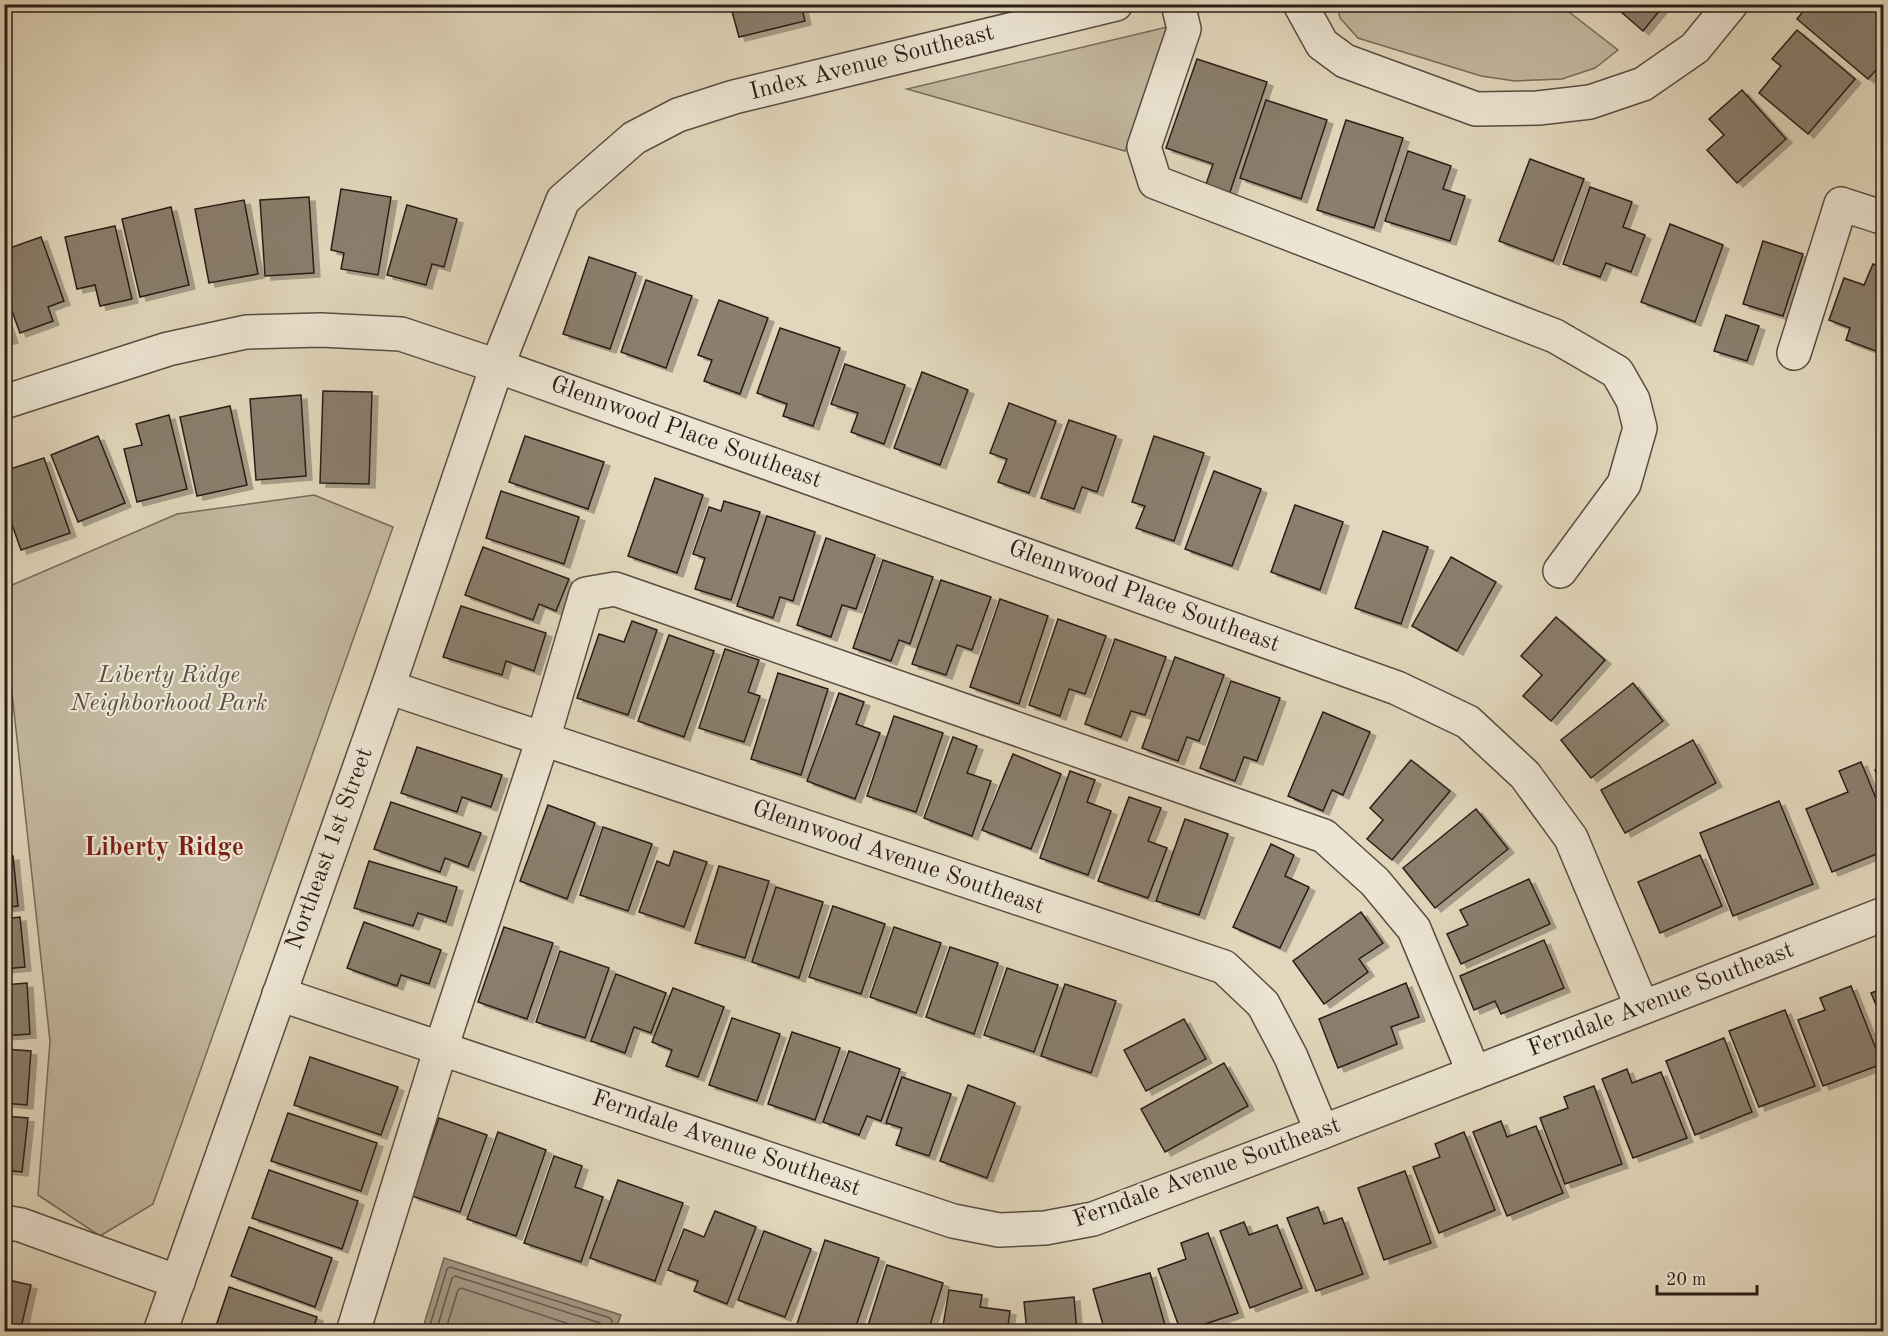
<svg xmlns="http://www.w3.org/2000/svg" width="1888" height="1336" viewBox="0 0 1888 1336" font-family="'Old Standard TT',serif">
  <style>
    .green { fill: #c3b8a0; stroke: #776b5c; stroke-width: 1.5 }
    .water { fill: #a49884; stroke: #746759; stroke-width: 1.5 }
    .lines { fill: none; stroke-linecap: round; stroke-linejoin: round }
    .shore { stroke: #685b4e; stroke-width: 1.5 }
    .building { fill: #8a7e6d; stroke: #2b1e18; stroke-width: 1.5; filter: url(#shadow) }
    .minor-casing { stroke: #594c41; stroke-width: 36 }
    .minor { stroke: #ece5d3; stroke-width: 33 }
    .labels { text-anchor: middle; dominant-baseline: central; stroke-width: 4.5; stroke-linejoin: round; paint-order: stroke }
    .street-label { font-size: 24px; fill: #2b1e18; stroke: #ece5d3 }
    .park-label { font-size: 24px; font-style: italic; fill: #594c41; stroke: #ece5d3 }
    .neighbourhood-label { font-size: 26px; font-weight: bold; fill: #7a1f14; stroke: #ece5d3 }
  </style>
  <defs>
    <filter id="shadow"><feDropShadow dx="6" dy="4" stdDeviation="0" flood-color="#0004"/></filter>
  </defs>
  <rect width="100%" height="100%" fill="#e2d7bc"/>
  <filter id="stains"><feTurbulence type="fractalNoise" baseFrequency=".00333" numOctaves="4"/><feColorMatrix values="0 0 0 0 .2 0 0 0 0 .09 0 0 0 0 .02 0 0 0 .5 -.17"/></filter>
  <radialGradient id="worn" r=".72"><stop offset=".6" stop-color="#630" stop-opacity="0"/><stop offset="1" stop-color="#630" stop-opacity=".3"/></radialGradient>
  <g class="green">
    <path d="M1337,5h223l58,45 -23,18 -33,11 -47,2 -34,-5 -123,-38 -18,-20z"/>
    <path d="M1167,27l-42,124 -218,-62z"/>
    <path d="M314,495l79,32 -240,677 -53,32 -62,-41 12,-154 -45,-412v-41l172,-74z"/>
  </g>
  <path class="water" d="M444,1258l177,57 -6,16h-193z"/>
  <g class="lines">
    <g class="shore">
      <path d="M428,1332l19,-63 3,-2 160,51 2,3 -2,11"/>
      <path d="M436,1332l16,-54 3,-2 145,47 2,2v7"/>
      <path d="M445,1332l13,-42 3,-2 132,44"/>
    </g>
  </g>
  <g class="building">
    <path d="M730,4h71l4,17 -66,16z"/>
    <path d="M1612,4h53l-22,27z"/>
    <path d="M1809,4h75v57l-16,18 -71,-60z"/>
    <path d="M1797,30l58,49 -47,55 -49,-41 22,-27 -9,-7z"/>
    <path d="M1197,59l70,23 -38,113 -24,-8 8,-23 -47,-16z"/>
    <path d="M1742,90l44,49 -49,44 -30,-33 17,-15 -15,-16z"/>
    <path d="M1266,100l61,20 -26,79 -61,-21z"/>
    <path d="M1346,120l57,18 -29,90 -57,-18z"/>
    <path d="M1408,151l43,15 -8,23 22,7 -15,45 -65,-20z"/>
    <path d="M1530,159l54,20 -31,82 -54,-20z"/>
    <path d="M1590,187l42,15 -9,25 22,8 -14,37 -25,-9 -6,14 -37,-13z"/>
    <path d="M341,189l50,8 -13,78 -37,-6 3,-16 -13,-3z"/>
    <path d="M309,197l5,76 -49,3 -5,-76z"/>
    <path d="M244,200l14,74 -49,9 -14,-74z"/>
    <path d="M407,205l50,14 -13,48 -12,-3 -6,21 -39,-10z"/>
    <path d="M171,207l18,78 -49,12 -18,-78z"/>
    <path d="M1670,224l53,21 -28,77 -54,-20z"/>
    <path d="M115,226l17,73 -32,7 -5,-21 -18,4 -12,-52z"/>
    <path d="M41,237l23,64 -16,6 5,14 -33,12 -16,-44v-39z"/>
    <path d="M1763,241l40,13 -20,62 -40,-12z"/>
    <path d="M589,257l47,16 -26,76 -47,-15z"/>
    <path d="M1873,264l11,4v86l-38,-14 4,-12 -21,-8 15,-42 20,7z"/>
    <path d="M646,280l46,16 -26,72 -45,-16z"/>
    <path d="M719,300l49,18 -28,76 -36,-13 8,-21 -14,-5z"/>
    <path d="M1726,315l33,11 -12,35 -33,-10z"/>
    <path d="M4,316l8,23 -8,2z"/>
    <path d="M780,328l60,20 -27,78 -30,-10 4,-12 -30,-11z"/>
    <path d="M845,364l60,21 -21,59 -33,-12 7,-19 -27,-9z"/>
    <path d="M922,372l46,18 -28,75 -46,-17z"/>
    <path d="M323,391l49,1 -3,92 -49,-1z"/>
    <path d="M301,395l5,81 -50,4 -6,-81z"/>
    <path d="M1009,403l47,18 -27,72 -31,-11 9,-23 -17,-6z"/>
    <path d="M230,406l17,79 -50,11 -17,-79z"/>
    <path d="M169,415l18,74 -50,13 -13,-53 18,-4 -6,-21z"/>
    <path d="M1069,420l47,16 -19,56 -15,-5 -8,22 -33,-11z"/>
    <path d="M98,436l27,67 -47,19 -27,-67z"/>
    <path d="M525,436l79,26 -16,47 -79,-27z"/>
    <path d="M1154,436l50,17 -30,88 -38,-13 9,-22 -13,-4z"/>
    <path d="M44,458l26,75 -49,17 -17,-48v-31z"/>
    <path d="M1214,471l47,18 -29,77 -47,-17z"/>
    <path d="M655,478l48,17 -26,78 -49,-17z"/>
    <path d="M501,491l78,26 -15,47 -78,-26z"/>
    <path d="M724,501l36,11 -29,88 -36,-11 10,-31 -12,-4 16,-47 12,4z"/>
    <path d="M1295,505l48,17 -23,68 -49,-18z"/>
    <path d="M767,516l48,16 -22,69 -13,-4 -7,21 -36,-12z"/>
    <path d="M1383,531l45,16 -27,77 -46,-16z"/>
    <path d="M826,538l49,17 -19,54 -14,-4 -11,32 -34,-12z"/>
    <path d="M483,547l86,32 -13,32 -17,-7 -6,16 -68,-25z"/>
    <path d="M1451,557l45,25 -39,69 -45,-25z"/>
    <path d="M883,560l50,17 -23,67 -11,-4 -8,21 -38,-13z"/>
    <path d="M941,580l50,17 -19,53 -15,-5 -11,30 -34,-11z"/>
    <path d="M1000,599l48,17 -29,88 -49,-17z"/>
    <path d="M461,606l85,27 -12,38 -28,-10 -4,14 -59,-18z"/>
    <path d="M1556,617l49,43 -54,61 -28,-25 19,-21 -21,-19z"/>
    <path d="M1058,619l48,17 -21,58 -16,-5 -9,27 -31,-11z"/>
    <path d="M632,621l25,9 -29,85 -51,-17 22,-64 25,8z"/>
    <path d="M669,635l45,16 -30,86 -46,-16z"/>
    <path d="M1115,639l51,18 -21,58 -14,-4 -10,26 -36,-13z"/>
    <path d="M725,649l34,11 -11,32 12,4 -16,46 -45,-14z"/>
    <path d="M1175,657l49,18 -25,66 -12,-4 -9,24 -36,-13z"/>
    <path d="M778,673l50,16 -27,86 -50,-16z"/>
    <path d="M1231,681l49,17 -23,63 -13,-4 -9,24 -35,-13z"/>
    <path d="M1633,683l30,38 -72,57 -30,-38z"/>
    <path d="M839,693l25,9 -8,22 24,9 -25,66 -48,-18z"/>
    <path d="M1323,712l47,20 -27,63 -11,-5 -9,21 -35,-15z"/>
    <path d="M894,716l49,17 -27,79 -49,-16z"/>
    <path d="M953,737l24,9 -10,27 24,8 -19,55 -48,-18z"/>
    <path d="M1693,740l23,43 -91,50 -24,-43z"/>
    <path d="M417,747l85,28 -11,32 -29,-10 -5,15 -56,-19z"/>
    <path d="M1013,754l48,20 -30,75 -49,-19z"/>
    <path d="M1411,760l39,31 -58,69 -25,-21 16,-19 -13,-12z"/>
    <path d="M1861,762l23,56v33l-52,21 -26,-63 42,-17 -9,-21z"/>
    <path d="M1884,766v26l-9,-22z"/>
    <path d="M1070,771l25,9 -8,22 24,9 -23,64 -48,-17z"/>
    <path d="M1129,797l32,11 -13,33 19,7 -19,50 -50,-17z"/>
    <path d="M1779,801l34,83 -80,32 -33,-83z"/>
    <path d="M391,802l90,31 -13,34 -23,-9 -5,14 -66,-23z"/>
    <path d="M548,805l47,18 -28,76 -47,-18z"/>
    <path d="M1476,809l32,40 -73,59 -32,-40z"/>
    <path d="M1185,819l43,15 -29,81 -43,-14z"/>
    <path d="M603,827l49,17 -24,67 -48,-16z"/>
    <path d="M1271,844l23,11 -9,21 24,11 -29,61 -47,-21z"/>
    <path d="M674,851l33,11 -23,65 -45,-15 18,-51 12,5z"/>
    <path d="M1700,855l22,51 -62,27 -22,-51z"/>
    <path d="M13,856l5,50 -14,2v-51z"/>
    <path d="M369,861l88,26 -11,35 -28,-9 -5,13 -59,-18z"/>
    <path d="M719,866l50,15 -24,77 -50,-15z"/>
    <path d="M1529,879l21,45 -89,40 -14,-30 21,-9 -8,-15z"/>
    <path d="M776,887l47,15 -24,76 -47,-16z"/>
    <path d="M833,906l52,18 -24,70 -52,-17z"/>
    <path d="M1361,912l22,31 -24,16 9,13 -44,32 -31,-43z"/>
    <path d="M20,917l5,50 -21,2v-50z"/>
    <path d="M364,922l77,28 -12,34 -28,-9 -4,11 -50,-18z"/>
    <path d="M504,927l49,16 -26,76 -49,-17z"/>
    <path d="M894,927l47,16 -25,70 -46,-16z"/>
    <path d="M1544,940l20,48 -63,26 -6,-13 -21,9 -14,-34z"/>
    <path d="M950,947l48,16 -24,71 -48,-17z"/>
    <path d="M560,951l49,17 -24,70 -49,-16z"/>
    <path d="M1007,968l51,17 -24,67 -50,-17z"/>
    <path d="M616,974l50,19 -15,40 -17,-6 -9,26 -34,-12z"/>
    <path d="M27,983l3,51 -26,2v-51z"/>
    <path d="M1406,983l13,34 -28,10 6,17 -59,24 -19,-49z"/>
    <path d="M1065,984l51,17 -25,72 -50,-17z"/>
    <path d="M1851,986l31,78 -59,22 -25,-66 27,-10 -5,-12z"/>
    <path d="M673,988l51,19 -26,70 -32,-11 6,-16 -20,-8z"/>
    <path d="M1884,988v36l-13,-31z"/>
    <path d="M1785,1010l30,76 -56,21 -30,-76z"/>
    <path d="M732,1018l48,16 -23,67 -48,-16z"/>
    <path d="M1184,1019l22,40 -60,32 -22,-41z"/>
    <path d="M792,1032l48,16 -25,72 -47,-16z"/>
    <path d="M1724,1038l28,74 -57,23 -29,-74z"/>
    <path d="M4,1049l27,2 -4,54 -23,-2z"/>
    <path d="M849,1051l51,18 -19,52 -14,-5 -8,19 -36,-13z"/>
    <path d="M310,1057l88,30 -17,48 -87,-30z"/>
    <path d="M1224,1063l24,43 -83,46 -24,-43z"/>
    <path d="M1627,1069l5,14 29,-11 26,66 -54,20 -31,-79z"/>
    <path d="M902,1077l49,17 -22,62 -33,-11 6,-17 -16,-5z"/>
    <path d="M968,1085l47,18 -28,75 -47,-17z"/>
    <path d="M1594,1086l28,78 -57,20 -25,-66 28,-10 -4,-11z"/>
    <path d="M288,1113l89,30 -16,48 -90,-30z"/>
    <path d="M4,1116l24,2 -6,54 -18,-2z"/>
    <path d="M439,1118l48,17 -27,77 -48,-16z"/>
    <path d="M1501,1121l6,16 29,-11 27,67 -56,23 -34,-84z"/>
    <path d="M498,1132l48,18 -30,86 -49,-17z"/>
    <path d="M1464,1132l31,78 -56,23 -26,-66 27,-10 -5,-13z"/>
    <path d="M554,1156l28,10 -7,21 28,10 -22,65 -57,-19z"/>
    <path d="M269,1170l89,31 -16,48 -90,-31z"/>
    <path d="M1405,1171l26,72 -47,17 -26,-72z"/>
    <path d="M618,1180l65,23 -28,78 -65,-23z"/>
    <path d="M1318,1207l6,17 18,-6 21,56 -47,17 -29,-73z"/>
    <path d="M715,1211l41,16 -29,77 -33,-13 4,-10 -30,-11 16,-41 20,8z"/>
    <path d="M1244,1222l5,13 28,-10 25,63 -52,20 -30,-77z"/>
    <path d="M249,1227l83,31 -17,49 -84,-31z"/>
    <path d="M764,1231l47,18 -26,68 -47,-17z"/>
    <path d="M1208,1233l30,80 -57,19 -23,-63 28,-10 -5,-16z"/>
    <path d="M825,1240l54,18 -25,74h-35l-22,-8z"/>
    <path d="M887,1265l56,18 -15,49h-62z"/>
    <path d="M1150,1273l17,59h-62l-12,-43z"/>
    <path d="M4,1279l27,6 -11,47 -16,-2z"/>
    <path d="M229,1287l88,30 -5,15h-98z"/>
    <path d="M949,1290l33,5 -2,12 30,4 -3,21h-65z"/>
    <path d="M1074,1297l3,35h-50l-3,-30z"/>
  </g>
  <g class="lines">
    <defs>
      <g id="minor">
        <path d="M1178,4l6,25 -40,118 11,35 400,154 62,36 16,28 7,28 -16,56 -64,87"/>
        <path d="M1300,4l22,40 23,17 131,48 62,-1 52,-6 53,-18 52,-36 36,-44"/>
        <path d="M1794,353l47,-149 43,14"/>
        <path d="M4,402l164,-53 78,-17 75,-2 80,4 96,32 900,322 71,34 57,53 46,63 71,169"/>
        <path d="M388,687l836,280 39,37 28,53 31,75"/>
        <path d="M279,994l674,227 46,9 46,-2 48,-9 229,-87 562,-218"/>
        <path d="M4,1222l17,3 157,57"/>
        <path d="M160,1332l228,-645 109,-321 66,-166 71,-62 44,-23 56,-18 382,-93"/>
        <path d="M353,1332l88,-284 102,-309 43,-145 29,-5 709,247 51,46 39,47 60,144"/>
      </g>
    </defs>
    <use href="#minor" class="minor-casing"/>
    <use href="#minor" class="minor"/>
  </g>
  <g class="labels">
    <g class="street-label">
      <text transform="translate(872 63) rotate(-14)">Index Avenue Southeast</text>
      <text transform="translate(686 433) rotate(20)">Glennwood Place Southeast</text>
      <text transform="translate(1144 597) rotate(20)">Glennwood Place Southeast</text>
      <text transform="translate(330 849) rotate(-70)">Northeast 1st Street</text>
      <text transform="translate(898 858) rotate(19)">Glennwood Avenue Southeast</text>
      <text transform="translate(1661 1000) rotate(-21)">Ferndale Avenue Southeast</text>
      <text transform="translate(726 1144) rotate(19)">Ferndale Avenue Southeast</text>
      <text transform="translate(1207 1173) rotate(-20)">Ferndale Avenue Southeast</text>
    </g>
    <g class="park-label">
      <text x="169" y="676">Liberty Ridge<tspan x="169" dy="28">Neighborhood Park</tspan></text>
    </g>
    <g class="neighbourhood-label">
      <text x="164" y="848">Liberty Ridge</text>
    </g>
  </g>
  <rect width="1888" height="1336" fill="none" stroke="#e2d7bc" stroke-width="24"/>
  <rect x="6" y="6" width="1876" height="1324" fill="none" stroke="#2b1e18" stroke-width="3"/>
  <rect x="12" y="12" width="1864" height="1312" fill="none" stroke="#2b1e18" stroke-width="1.5"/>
  <path d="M1657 1285v9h100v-9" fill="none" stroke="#2b1e18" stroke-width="3"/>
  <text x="1666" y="1285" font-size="18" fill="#2b1e18" stroke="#ece5d3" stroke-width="4.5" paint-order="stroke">20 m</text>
  <rect width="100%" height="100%" filter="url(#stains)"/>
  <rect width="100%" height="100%" fill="url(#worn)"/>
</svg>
